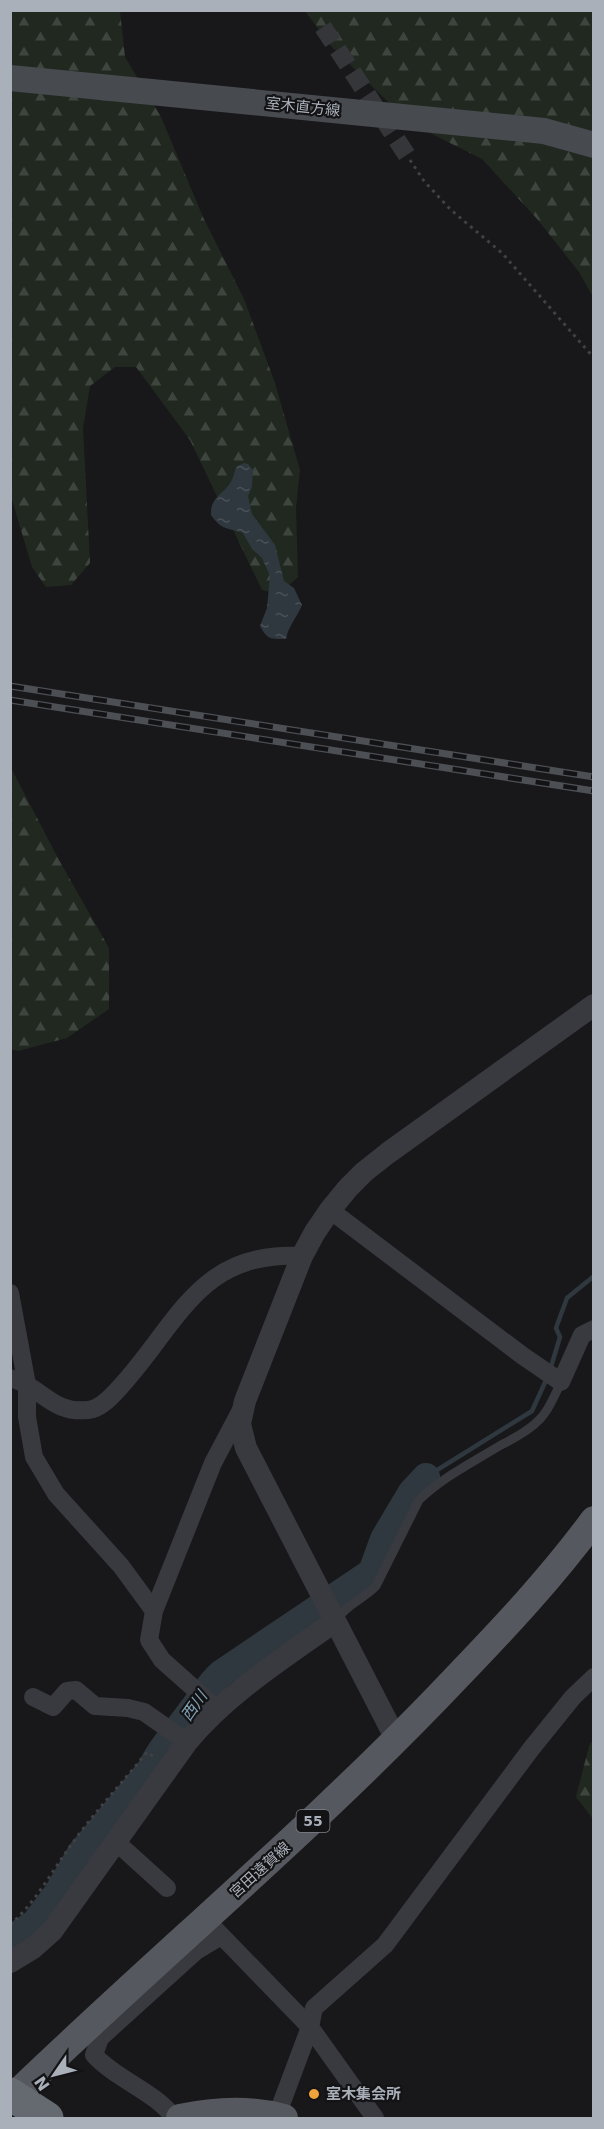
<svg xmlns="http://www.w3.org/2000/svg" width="604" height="2129" viewBox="0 0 604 2129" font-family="'DejaVu Sans','Noto Sans JP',sans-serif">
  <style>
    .forest { fill: url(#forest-firs) }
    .water { fill: url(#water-ripples) }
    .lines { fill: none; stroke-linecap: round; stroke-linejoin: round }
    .stream { stroke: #2e383e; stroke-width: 4.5 }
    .river { stroke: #2e383e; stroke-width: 28 }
    .minor-tunnel { stroke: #35363a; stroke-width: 18; stroke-dasharray: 18 9; stroke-linecap: butt }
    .path { stroke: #3f4146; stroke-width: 3; stroke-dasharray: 3 4.5; stroke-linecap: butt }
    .service { stroke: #393a3f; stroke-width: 9 }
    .minor { stroke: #393a3f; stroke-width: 18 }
    .tertiary { stroke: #393a3f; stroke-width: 22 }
    .secondary { stroke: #474a4f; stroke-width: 26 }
    .primary { stroke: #55585e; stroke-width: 28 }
    .rail-casing { stroke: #4c4f54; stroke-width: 7 }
    .rail { stroke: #131315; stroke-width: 4.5; stroke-dasharray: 14; stroke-linecap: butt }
    .motorway-bridge { stroke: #656970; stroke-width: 33 }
    .poi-dot { fill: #f0a33a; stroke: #131315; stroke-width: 2 }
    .labels { text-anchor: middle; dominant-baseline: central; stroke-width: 4.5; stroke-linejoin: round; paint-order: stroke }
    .shield { fill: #131315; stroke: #7d8188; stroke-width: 1.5 }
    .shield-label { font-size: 14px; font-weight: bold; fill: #aab0b9 }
    .street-label { font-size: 15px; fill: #aab0b9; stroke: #131315 }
    .poi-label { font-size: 15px; font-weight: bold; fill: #aab0b9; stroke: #131315; text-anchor: start }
    .water-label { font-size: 16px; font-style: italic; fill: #82a1b4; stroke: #131315 }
  </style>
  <defs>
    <pattern id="forest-firs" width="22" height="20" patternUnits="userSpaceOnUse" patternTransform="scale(1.5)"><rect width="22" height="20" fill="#202820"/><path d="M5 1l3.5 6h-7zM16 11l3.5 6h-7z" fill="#3e453e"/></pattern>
    <pattern id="water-ripples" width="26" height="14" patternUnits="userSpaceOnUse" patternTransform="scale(1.5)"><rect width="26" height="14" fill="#2e383e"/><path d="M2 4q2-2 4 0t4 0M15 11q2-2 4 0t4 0" fill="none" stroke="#4a5258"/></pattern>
  </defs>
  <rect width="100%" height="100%" fill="#18181a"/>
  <g class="forest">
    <path d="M10,11h110l5,46 36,60 42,100 41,82 31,84 25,87 -4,38 2,69 -19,17 -17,-4 -72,-150 -54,-73h-21l-25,19 -7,42 7,135 -19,22 -25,2 -14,-20 -22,-74z"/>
    <path d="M305,11h288v286l-14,-25 -41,-52 -56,-61 -60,-30 -35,-28 -56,-55z"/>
    <path d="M10,766l49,94 50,88v61l-42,29 -49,13 -8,-2z"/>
    <path d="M593,1740v79l-17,-22 13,-51z"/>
  </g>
  <path class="water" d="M244,463l4,1 5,6 -1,17 -4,9 4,18 23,31 9,36 10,7 8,17c-5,12 -14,22 -16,34 -16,0 -18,1 -26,-13l7,-18 3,-32 -8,-18 -10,-9 -9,-16c-16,-6 -21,-2 -32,-18 -1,-16 9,-19 18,-30 4,-5 5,-12 7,-18z"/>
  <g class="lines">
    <g class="stream">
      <path d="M550,1370l10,-33 -4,-9 11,-30 27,-22"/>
      <path d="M426,1477l106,-66 15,-33"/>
    </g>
    <path class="river" d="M10,1940l25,-17 22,-29 24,-41 70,-84c10,-22 27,-39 41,-59 11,-13 17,-26 30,-37l150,-101 12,-33 28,-47 14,-15"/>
    <path class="minor-tunnel" d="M323,27l87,133"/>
    <g class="path">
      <path d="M410,160l14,21 27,29 51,43 92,105"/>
      <path d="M10,1925c28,-25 44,-58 67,-88 22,-30 47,-56 70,-85l9,6"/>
    </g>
    <path class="service" d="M337,1619c10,-15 27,-20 39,-33l43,-86c24,-23 54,-38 82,-55 14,-7 29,-15 39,-26 10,-10 15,-25 21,-37"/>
    <g class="minor">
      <path d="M330,1210l193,146 38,26 21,-47 12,-6"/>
      <path d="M10,1293l17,92v32l7,40 22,37 65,72 33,45"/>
      <path d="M10,1378c6,2 12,4 17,7 22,13 32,28 61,25 13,-1 25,-15 33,-24 58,-64 79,-136 181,-130"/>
      <path d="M33,1697l20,10 14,-16 9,-1 19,16 33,2 16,4 43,30"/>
      <path d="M217,1709l-55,-49 -13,-20 5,-29 59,-148 28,-53"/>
      <path d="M115,1841l52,47"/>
      <path d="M213,1927l97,100 65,91"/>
      <path d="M174,2118c-18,-26 -57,-38 -80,-63l6,-17 96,-87 25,-15"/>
      <path d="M276,2118l34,-91 4,-19 71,-63 146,-196 42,-52 21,-20"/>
    </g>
    <g class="tertiary">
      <path d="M397,1741l-151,-293 -6,-24 5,-23 57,-145 13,-24 15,-22 18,-22 16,-16 24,-19 206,-148"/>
      <path d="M10,1962l23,-14 19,-17 135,-189c41,-49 95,-83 147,-120"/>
    </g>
    <path class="secondary" d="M10,78l534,53 50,14"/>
    <g class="primary">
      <path d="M10,2100c148,-143 305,-273 446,-422 49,-51 96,-101 138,-158"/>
      <path d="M180,2118c33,-7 71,-9 104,0"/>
    </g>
    <defs>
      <g id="rail">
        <path d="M10,686l584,91"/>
        <path d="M10,700l584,91"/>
      </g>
    </defs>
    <use href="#rail" class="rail-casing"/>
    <use href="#rail" class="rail"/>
    <path class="motorway-bridge" d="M10,2094l37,24"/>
  </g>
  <circle class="poi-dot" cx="314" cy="2094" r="6"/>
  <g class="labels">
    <rect class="shield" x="296.5" y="1810" width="33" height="22" rx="4.5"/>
    <g class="shield-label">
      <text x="313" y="1821">55</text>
    </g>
    <g class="street-label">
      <text transform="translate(303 107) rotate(6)">室木直方線</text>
      <text transform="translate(260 1870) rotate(-42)">宮田遠賀線</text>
    </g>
    <g class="poi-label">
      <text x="326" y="2094">室木集会所</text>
    </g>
    <g class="water-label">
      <text transform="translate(194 1706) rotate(-55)">西川</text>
    </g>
  </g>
  <rect width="604" height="2129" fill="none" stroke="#aab0b9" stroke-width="24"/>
  <g transform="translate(54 2075) rotate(235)" stroke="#131315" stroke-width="4.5" paint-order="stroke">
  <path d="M0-4.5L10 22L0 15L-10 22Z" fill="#aab0b9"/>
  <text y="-9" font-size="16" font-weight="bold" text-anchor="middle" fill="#aab0b9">N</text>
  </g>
</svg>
